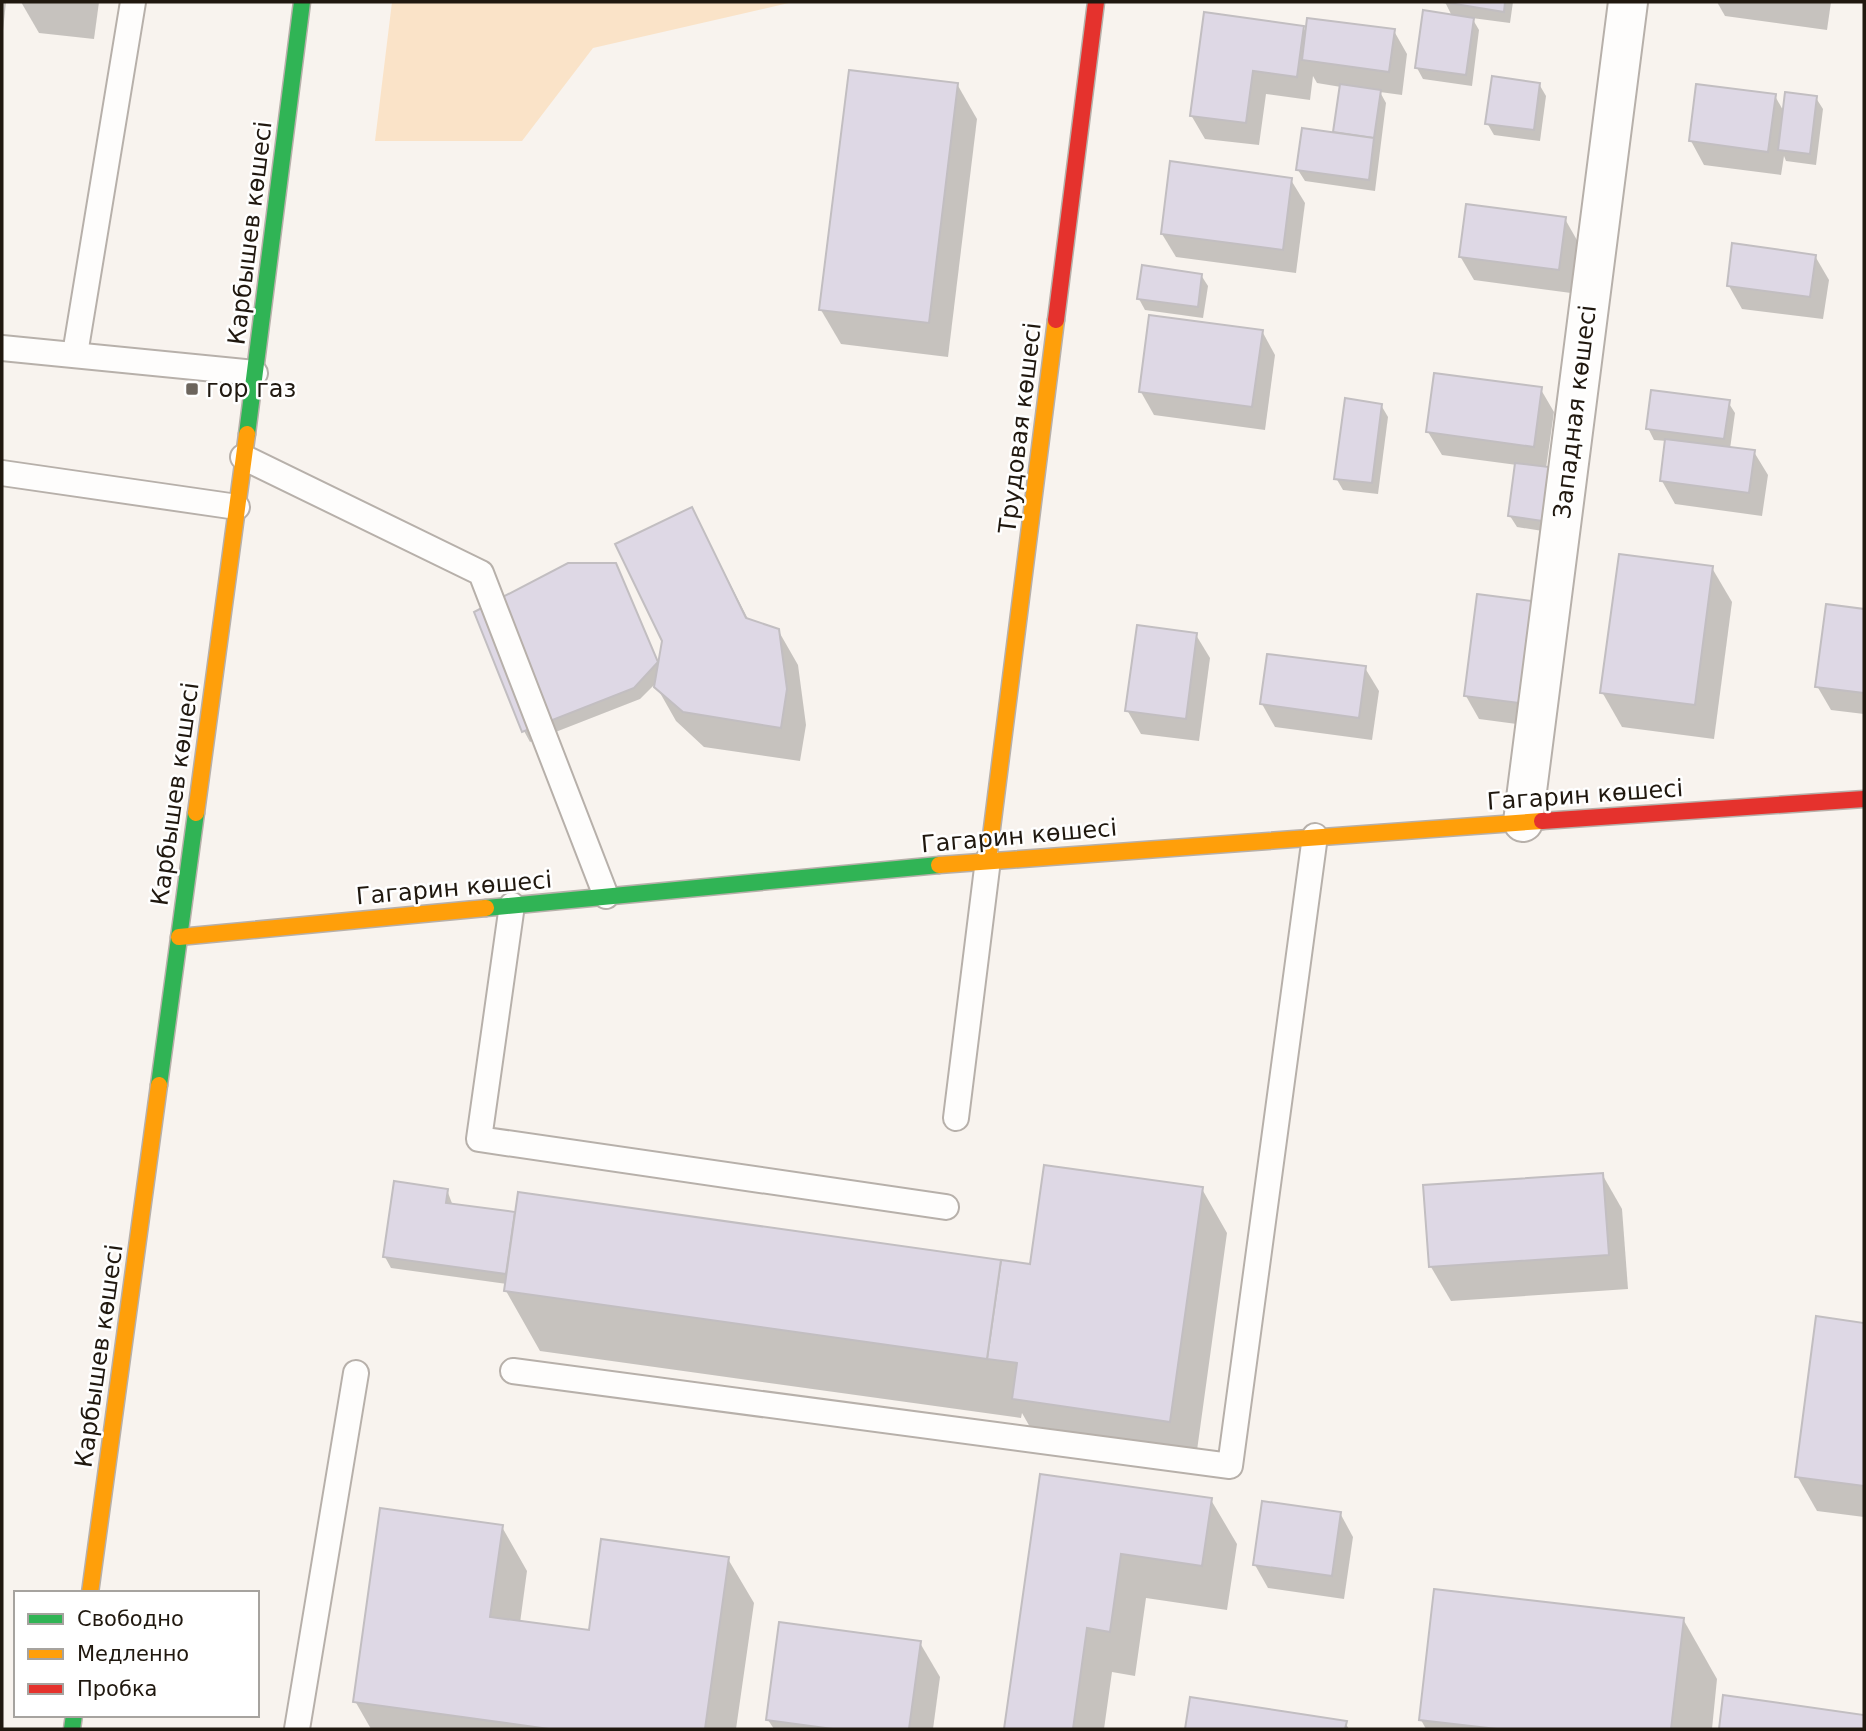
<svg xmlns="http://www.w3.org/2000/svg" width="1866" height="1731" viewBox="0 0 1866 1731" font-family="'DejaVu Sans',sans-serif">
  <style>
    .green { fill: #fae3c8 }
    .shadow { fill: #0003 }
    .building { fill: #ded8e5; stroke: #c2bec1; stroke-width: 2 }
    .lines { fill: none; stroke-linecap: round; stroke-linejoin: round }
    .lane-casing { stroke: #b7b0aa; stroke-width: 28 }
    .street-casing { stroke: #b7b0aa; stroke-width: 42 }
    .fast-casing { stroke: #b7b0aa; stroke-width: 19 }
    .slow-casing { stroke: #b7b0aa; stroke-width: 19 }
    .jam-casing { stroke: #b7b0aa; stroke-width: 19 }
    .lane { stroke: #fefdfc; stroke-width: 24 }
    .street { stroke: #fefdfc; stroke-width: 38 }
    .fast { stroke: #30b455; stroke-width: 16 }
    .slow { stroke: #ff9f0a; stroke-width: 16 }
    .jam { stroke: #e5322d; stroke-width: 16 }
    .poi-dot { fill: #6c655d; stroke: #fff; stroke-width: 2.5 }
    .labels { text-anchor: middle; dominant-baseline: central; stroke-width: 5; stroke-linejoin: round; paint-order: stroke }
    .street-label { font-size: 24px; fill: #20180f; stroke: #fff }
    .poi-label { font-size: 24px; fill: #20180f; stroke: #fff; text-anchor: start }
  </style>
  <rect width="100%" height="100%" fill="#f8f3ee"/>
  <path class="green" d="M392,2h401l-200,46 -71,93h-147z"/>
  <g class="shadow">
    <path d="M2,2h4l-4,38z"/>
    <path d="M21,2h78l-5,37 -55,-6z"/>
    <path d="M1445,2h68l-3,21 -38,-5 7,12 -7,56 -49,-7 -6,-11 35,-52z"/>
    <path d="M1717,2h114l-4,28 -102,-14z"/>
    <path d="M1303,27l4,7 87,-3 13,23 -5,41 -22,-3 6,11 -11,88 -70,-10 -7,-11 37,-36 6,-47 -24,-4 -4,-7 -3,24 -44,-6 -7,51 -54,-6 -14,-24z"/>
    <path d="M957,84l20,35 -29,238 -107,-13 -20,-34z"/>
    <path d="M1539,84l7,12 -6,45 -46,-6 -7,-12z"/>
    <path d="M1775,96l9,16 32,-14 7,11 -7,56 -30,-4 -2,-5 -3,19 -77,-10 -13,-24z"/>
    <path d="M1291,180l14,23 -9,70 -120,-16 -14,-23z"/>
    <path d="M1565,219l13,23 -7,51 -97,-13 -14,-24z"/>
    <path d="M1815,256l14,24 -6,39 -81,-10 -13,-23z"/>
    <path d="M1201,275l7,11 -5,32 -58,-8 -6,-11z"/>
    <path d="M1262,331l13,24 -10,75 -111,-15 -13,-23z"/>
    <path d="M1540,388l14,24 -8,56 9,65 -38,-6 -7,-11 7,-51 -75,-10 -14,-23z"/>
    <path d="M1728,402l7,11 -5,36 24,3 14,23 -6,41 -87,-12 -13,-23 5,-40 -13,-1 -6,-12z"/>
    <path d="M1381,405l7,12 -10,77 -35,-4 -7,-12z"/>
    <path d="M692,509l57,112 29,9 20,35 8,60 -6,36 -96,-14 -28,-26 -21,-37 -15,15 -110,43 -6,-11 91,-167 45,103z"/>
    <path d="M1712,568l20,34 -18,137 -92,-12 -20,-35z"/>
    <path d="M1479,596l53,130 -53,-7 -13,-23z"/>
    <path d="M1828,606l36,5v103l-33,-4 -14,-24z"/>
    <path d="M1196,635l14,23 -11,83 -58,-7 -14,-24z"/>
    <path d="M1365,668l14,23 -7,49 -97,-13 -13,-23z"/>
    <path d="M1602,1174l20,35 6,80 -177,12 -20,-34z"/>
    <path d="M1202,1189l25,44 -32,232 -156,-22 -17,-30 -1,5 -481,-67 -34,-60 1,-7 -116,-16 -6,-11 62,-67 6,16 61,8 2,4 516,48z"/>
    <path d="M1818,1318l46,6v193l-47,-6 -20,-35z"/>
    <path d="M1042,1476l169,24 26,44 -10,66 -81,-12 -11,78 -23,-4 -8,57h-98z"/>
    <path d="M1340,1513l13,24 -9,62 -76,-11 -13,-23z"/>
    <path d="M502,1527l25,44 -7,52 70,9 138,-73 26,44 -18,126h-365l-16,-28z"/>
    <path d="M1683,1619l34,60 -5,50h-286l-5,-9z"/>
    <path d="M920,1643l20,34 -7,52h-159l-6,-9z"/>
    <path d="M1725,1697l139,19v13h-144z"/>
    <path d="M1192,1699l153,24 4,6h-162z"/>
  </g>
  <g class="building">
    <path d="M1443,2h62l-1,10z"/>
    <path d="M1423,10l51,8 -8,57 -51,-7z"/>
    <path d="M1204,12l100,14 -7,51 -44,-6 -7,52 -56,-7z"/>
    <path d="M1307,18l88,11 -6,43 -87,-12z"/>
    <path d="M849,70l109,13 -29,240 -110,-13z"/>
    <path d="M1492,76l48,7 -6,47 -49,-6z"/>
    <path d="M1340,84l41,6 -7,48 -41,-6z"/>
    <path d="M1696,84l80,10 -8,58 -79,-11z"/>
    <path d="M1785,92l32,4 -7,58 -32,-4z"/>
    <path d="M1302,128l72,10 -5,42 -73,-10z"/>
    <path d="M1170,161l122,17 -9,72 -122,-16z"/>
    <path d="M1466,204l100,13 -7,53 -100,-13z"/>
    <path d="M1732,243l84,12 -6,42 -83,-11z"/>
    <path d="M1142,265l60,9 -4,33 -61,-8z"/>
    <path d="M1149,315l114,15 -11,77 -113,-15z"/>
    <path d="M1434,373l108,14 -8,60 -108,-15z"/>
    <path d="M1651,390l79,10 -6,39 -78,-10z"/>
    <path d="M1345,398l37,6 -10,79 -38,-4z"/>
    <path d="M1665,439l90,11 -6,43 -89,-12z"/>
    <path d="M1515,463l42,5 -8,54 -41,-6z"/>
    <path d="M692,507l54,111 33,11 8,60 -6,39 -98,-16 -29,-25 8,-46 -47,-97z"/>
    <path d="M1619,554l94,12 -18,139 -95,-12z"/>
    <path d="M568,563h48l42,99 -24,26 -112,44 -48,-120z"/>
    <path d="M1477,594l55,7 -13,102 -55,-7z"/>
    <path d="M1826,604l38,5v84l-49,-6z"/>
    <path d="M1137,625l60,8 -11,86 -61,-8z"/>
    <path d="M1267,654l99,12 -7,52 -99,-14z"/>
    <path d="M1044,1165l159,22 -33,235 -158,-23 5,-36 -30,-4 14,-99 29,4z"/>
    <path d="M1603,1173l6,82 -180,12 -6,-82z"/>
    <path d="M394,1181l54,8 -2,14 69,9 -9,62 -123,-17z"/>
    <path d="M518,1192l483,68 -14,99 -483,-68z"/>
    <path d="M1816,1316l48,7v163l-69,-9z"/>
    <path d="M1040,1474l172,24 -10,68 -81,-12 -11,78 -23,-4 -14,101h-69z"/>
    <path d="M1262,1501l79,11 -9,64 -79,-11z"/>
    <path d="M380,1508l123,17 -13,92 99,13 12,-91 128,18 -24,172h-156l-196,-27z"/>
    <path d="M1434,1589l250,29 -13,111h-174l-78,-9z"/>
    <path d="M779,1622l142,19 -12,88h-76l-67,-9z"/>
    <path d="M1723,1695l141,20v14h-145z"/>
    <path d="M1190,1697l157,24 -2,8h-160z"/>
  </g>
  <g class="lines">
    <defs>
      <g id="lane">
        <path d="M2,348l253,25"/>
        <path d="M75,354l58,-352"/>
        <path d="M243,457l238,116 125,323"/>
        <path d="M2,473l235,34"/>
        <path d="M512,905l-33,234 467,68"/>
        <path d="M956,1118l32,-258"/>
        <path d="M513,1371l717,95 85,-630"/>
        <path d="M297,1729l59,-356"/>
      </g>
      <path id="street" d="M1523,822l105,-820"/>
      <g id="fast">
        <path d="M247,434l55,-432"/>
        <path d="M486,908l453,-43"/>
        <path d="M159,1085l37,-272"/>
        <path d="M72,1729l2,-14"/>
      </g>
      <g id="slow">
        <path d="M196,813l51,-379"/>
        <path d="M988,860l68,-540"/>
        <path d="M939,865l603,-44"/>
        <path d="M179,937l307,-29"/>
        <path d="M90,1593l69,-508"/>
      </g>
      <g id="jam">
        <path d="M1056,320l40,-318"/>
        <path d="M1542,821l322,-22"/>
      </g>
    </defs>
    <use href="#lane" class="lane-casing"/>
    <use href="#street" class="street-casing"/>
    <use href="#fast" class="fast-casing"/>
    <use href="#slow" class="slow-casing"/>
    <use href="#jam" class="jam-casing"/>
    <use href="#lane" class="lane"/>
    <use href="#street" class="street"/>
    <use href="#fast" class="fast"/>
    <use href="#slow" class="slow"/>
    <use href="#jam" class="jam"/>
  </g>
  <rect class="poi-dot" x="185" y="382" width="14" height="14" rx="3.5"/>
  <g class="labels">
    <g class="street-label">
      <text transform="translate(250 233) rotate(-83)">Карбышев көшесі</text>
      <text transform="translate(1575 412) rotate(-83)">Западная көшесі</text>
      <text transform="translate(1020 428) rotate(-83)">Трудовая көшесі</text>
      <text transform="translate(175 794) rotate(-82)">Карбышев көшесі</text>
      <text transform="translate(1585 795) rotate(-4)">Гагарин көшесі</text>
      <text transform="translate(1019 836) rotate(-5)">Гагарин көшесі</text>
      <text transform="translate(454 888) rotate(-5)">Гагарин көшесі</text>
      <text transform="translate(99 1356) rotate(-82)">Карбышев көшесі</text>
    </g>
    <g class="poi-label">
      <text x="206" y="389">гор газ</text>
    </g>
  </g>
  <rect width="1866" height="1731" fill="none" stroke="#20180f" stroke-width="7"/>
  <rect x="14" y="1591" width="245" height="126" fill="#ffffff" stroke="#a6a39f" stroke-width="2"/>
  <rect x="28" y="1614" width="35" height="10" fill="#30b455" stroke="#a6a39f" stroke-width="2"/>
  <text x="77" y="1626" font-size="21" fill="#20180f">Свободно</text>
  <rect x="28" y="1649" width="35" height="10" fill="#ff9f0a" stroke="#a6a39f" stroke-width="2"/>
  <text x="77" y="1661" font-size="21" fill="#20180f">Медленно</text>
  <rect x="28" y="1684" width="35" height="10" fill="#e5322d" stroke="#a6a39f" stroke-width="2"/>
  <text x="77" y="1696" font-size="21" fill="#20180f">Пробка</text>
</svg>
